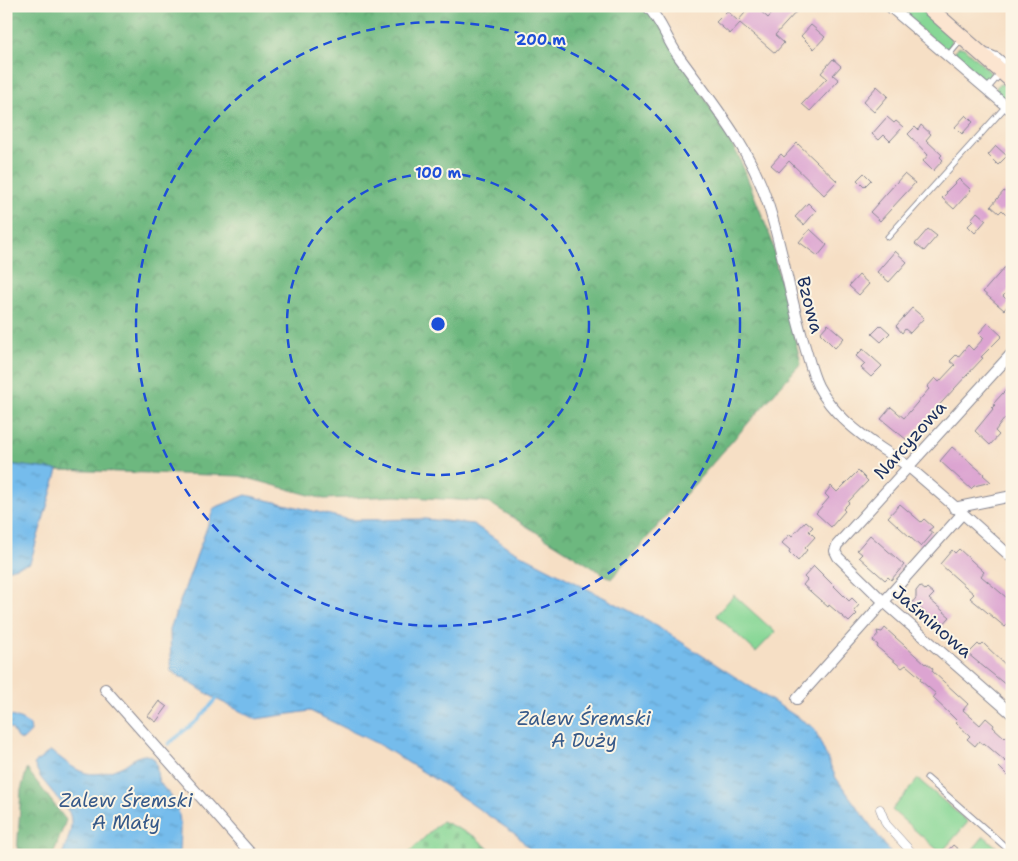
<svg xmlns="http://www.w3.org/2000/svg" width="1018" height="861" viewBox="0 0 1018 861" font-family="'Shantell Sans',sans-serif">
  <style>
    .green { fill: #87d796; stroke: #51837a }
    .forest { fill: url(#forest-crowns); stroke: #44746e }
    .cemetery { fill: url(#cemetery-stones); stroke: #51837a }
    .water { fill: url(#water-ripples); stroke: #4876a5 }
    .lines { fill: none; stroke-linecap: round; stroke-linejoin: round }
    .stream { stroke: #75bcec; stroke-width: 3 }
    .building { fill: #dca4d1 }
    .service-casing { stroke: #888792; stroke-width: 7 }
    .pedestrian-casing { stroke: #888792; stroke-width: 9 }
    .minor-casing { stroke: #888792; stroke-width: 12 }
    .secondary-casing { stroke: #888792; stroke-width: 17 }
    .service { stroke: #fff; stroke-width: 5 }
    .pedestrian { stroke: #fff; stroke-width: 8 }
    .minor { stroke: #fff; stroke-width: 10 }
    .secondary { stroke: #fce5d0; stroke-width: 15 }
    .ring { fill: none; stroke: #1d4ed8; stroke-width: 2.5; stroke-dasharray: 9 6 }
    .labels { text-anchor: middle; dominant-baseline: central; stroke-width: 4; stroke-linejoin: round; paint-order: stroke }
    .street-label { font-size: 18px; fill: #1b2f5e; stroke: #fcf5e5 }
    .water-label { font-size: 19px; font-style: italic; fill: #365989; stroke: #fcf5e5 }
    .centre { fill: #1d4ed8; stroke: #fcf5e5; stroke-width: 2.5 }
    .ring-label { font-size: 15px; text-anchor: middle; font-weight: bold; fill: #1d4ed8; stroke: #fcf5e5; stroke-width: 4; stroke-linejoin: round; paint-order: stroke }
  </style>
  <defs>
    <pattern id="forest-crowns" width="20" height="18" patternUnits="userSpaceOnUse" patternTransform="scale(1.25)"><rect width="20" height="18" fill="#6db87f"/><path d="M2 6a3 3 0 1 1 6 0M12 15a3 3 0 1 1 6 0" fill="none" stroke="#59966b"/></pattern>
    <pattern id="cemetery-stones" width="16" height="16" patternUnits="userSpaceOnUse" patternTransform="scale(1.25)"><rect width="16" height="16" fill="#87d796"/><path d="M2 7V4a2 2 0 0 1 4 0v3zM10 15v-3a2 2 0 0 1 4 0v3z" fill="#74b984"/></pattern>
    <pattern id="water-ripples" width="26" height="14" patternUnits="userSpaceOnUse" patternTransform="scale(1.25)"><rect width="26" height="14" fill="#75bcec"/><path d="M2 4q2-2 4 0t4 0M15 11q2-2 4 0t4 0" fill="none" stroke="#5f99c2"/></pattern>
  </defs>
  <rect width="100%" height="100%" fill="#fcf5e5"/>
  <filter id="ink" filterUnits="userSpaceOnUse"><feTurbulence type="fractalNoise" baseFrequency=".02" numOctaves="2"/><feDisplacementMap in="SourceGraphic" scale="10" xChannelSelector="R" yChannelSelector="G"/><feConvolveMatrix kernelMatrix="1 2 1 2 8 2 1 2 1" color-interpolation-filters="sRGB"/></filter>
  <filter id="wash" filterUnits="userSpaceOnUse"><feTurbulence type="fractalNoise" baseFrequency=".0096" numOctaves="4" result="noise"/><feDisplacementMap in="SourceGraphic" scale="20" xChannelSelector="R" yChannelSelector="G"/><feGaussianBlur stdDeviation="1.12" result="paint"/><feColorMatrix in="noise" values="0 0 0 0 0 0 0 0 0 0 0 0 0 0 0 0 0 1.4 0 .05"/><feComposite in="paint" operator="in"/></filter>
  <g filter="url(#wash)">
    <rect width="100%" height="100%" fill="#f6dfc5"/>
    <g class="green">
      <path d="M893,6h24l33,29 2,7 -3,7 -3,2z"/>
      <path d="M960,47l4,1 25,23 2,4 -2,4 -5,2 -30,-26 3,-7z"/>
      <path d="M1001,84l11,5v17l-15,-12 -1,-5 2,-4z"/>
      <path d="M734,595l41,37 -19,20 -40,-37z"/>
      <path d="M918,779l50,43 -27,31 -49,-43z"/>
      <path d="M984,836l17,15 -3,4h-30z"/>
    </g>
    <g class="forest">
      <path d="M6,6h639l11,8 83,143 33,84 4,23 25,99 -190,216 -123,-77 -92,-6 -72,3 -84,-23 -182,-6 -52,-6z"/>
      <path d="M27,769l39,51 -13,35h-36l4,-65z"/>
    </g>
    <path class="cemetery" d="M442,821l32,15 22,19h-90z"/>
    <g class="water">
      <path d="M6,464l52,6 -28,93 -24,7z"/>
      <path d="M246,495l105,25 74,-1 48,5 36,24 140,73 165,107 22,50 56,77h-358l-16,-19 -74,-51 -64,-40 -70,-34 -54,8 -40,-20 -45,-28 -1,-42 44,-121z"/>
      <path d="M6,714l16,6 8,5 1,7 -8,8 -6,-2 -5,-9 -6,-3z"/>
      <path d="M50,751c13,7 21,18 36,22 12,3 26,-2 37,-7 7,-4 15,-12 24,-11 13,3 8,17 12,26 4,8 12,13 16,21 8,15 4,36 4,53h-117c5,-14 13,-28 7,-43l-28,-34 -7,-14z"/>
    </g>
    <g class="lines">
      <path class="stream" d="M168,744l30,-24 18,-21"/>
    </g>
    <g id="blocks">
      <g class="building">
        <path d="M751,6h4l13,12 11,-12h13l5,5 -22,24 9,8 -9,10 -35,-30 -10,11 -14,-12 11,-11 11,10z"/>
        <path d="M811,25l14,12 -11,12 -13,-13z"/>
        <path d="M833,59l8,7 -8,9 6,5 -29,31 -8,-7 25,-26 -6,-5z"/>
        <path d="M877,86l11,10 -14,16 -11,-10z"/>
        <path d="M966,115l7,7 -11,12 -7,-7z"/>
        <path d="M887,117l7,6 2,-2 7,6 -13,14 -6,-6 -5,5 -7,-6z"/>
        <path d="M921,125l10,9 -5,6 16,15 -2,2 3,3 -10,11 -10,-10 5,-6 -20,-21 7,-7 3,3z"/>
        <path d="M797,143l40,38 -13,14 -35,-34 -10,11 -8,-7 10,-11 3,3z"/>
        <path d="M996,146l11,10 -9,9 -10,-10z"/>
        <path d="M864,173l7,7 -7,7 -7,-7z"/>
        <path d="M904,174l11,9 -35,38 -10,-9z"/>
        <path d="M959,179l12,11 -17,19 -12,-11 5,-5 -1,-1z"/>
        <path d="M1004,191l8,7v10l-6,6 -4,-4 -3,3 -8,-7z"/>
        <path d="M808,203l8,8 -12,14 -9,-8z"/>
        <path d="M977,212l9,8 -11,13 -7,-7 5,-5 -2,-2z"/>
        <path d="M810,229l17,16 -9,11 -19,-14z"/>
        <path d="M928,229l9,7 -13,15 -9,-7z"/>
        <path d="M895,251l12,11 -18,20 -12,-10z"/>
        <path d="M1005,267l7,6v14l-9,9 7,7 -6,7 -21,-18z"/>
        <path d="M859,275l10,9 -10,11 -10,-9z"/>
        <path d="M912,308l12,10 -14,15 -5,-4 -3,4 -6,-7z"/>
        <path d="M988,323l14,13 -21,21 2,1 -16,17 -60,65 -26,-21 10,-12 13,11 25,-29 -2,-2 8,-9 4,4 16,-17 -5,-4 6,-6 2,2 10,-12 5,5 11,-12 -5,-5z"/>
        <path d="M828,324l16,14 -9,10 -15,-15z"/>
        <path d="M881,325l9,8 -9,9 -9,-8z"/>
        <path d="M863,349l19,17 -11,11 -10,-9 4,-4 -9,-8z"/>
        <path d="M1012,383v41l-7,-6 -10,13 4,4 -9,10 -15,-14 18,-22 -1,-1 3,-3 -2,-1z"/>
        <path d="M952,447l32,27 -1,1 8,7 -17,4 -3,3 -31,-28z"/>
        <path d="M858,471l10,10 -20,21 1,1 -6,6 2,2 -14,16 -15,-14 13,-15 -4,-4 6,-8 6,6z"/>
        <path d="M900,504l21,18 3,-3 9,8 -4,3 4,3 -12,14 -33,-30z"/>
        <path d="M806,521l7,6 -4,4 6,6 -10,11 2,2 -9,11 -9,-9 1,-2 -8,-7 8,-9 2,2z"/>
        <path d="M870,535l34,30 -13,15 -3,-3 -3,3 -26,-23 3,-3 -5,-4z"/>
        <path d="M959,549l25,23 -3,4 26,22 5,-6v28l-7,7 -35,-29 4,-4 -34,-30 12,-14 3,3z"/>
        <path d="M814,566l35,35 3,-3 7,7 -5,6 3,3 -8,8 -20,-17 -1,2 -25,-22 4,-5 -3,-3z"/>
        <path d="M920,586l5,4 2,-2 7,6 -5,5 21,18 -9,10 -20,-18 -2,2 -8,-7 5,-6v-7z"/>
        <path d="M885,628l40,36 1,-1 7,6 -1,2 36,33 -5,6 17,15 6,-7 8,7 -1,2 12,11 2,-2 5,4v32l-4,4 -9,-9 6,-6 -21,-18 -1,1 -4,-3 -4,5 -8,-7 3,-3 -14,-13 1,-2 -6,-6 -18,-17 3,-4 -16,-14 1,-2 -15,-13 -4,3 -25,-21 1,-2 -5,-4 5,-6 -1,-4 5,1z"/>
        <path d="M983,643l29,28v19l-44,-36 10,-10 2,2z"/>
        <path d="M159,701l8,6 -11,15 -8,-6z"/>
        <path d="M953,845l6,5 -4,5h-11z"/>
      </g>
    </g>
  </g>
  <g filter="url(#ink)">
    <use href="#blocks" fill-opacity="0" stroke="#888792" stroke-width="1"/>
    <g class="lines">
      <defs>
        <g id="service">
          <path d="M988,52l10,4 14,12"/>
          <path d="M947,57l14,-17"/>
          <path d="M987,89l14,-16"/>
          <path d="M888,237l118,-131"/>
          <path d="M927,778l82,72h3"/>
        </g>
        <path id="pedestrian" d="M880,809l6,15 28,31"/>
        <g id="minor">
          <path d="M647,6c14,14 19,32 30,48 33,46 72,92 90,147 16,48 23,98 38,146 4,13 7,27 13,39 14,27 40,47 64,63 9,6 20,12 28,19 34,29 69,59 102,90"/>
          <path d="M889,6l123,105"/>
          <path d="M1012,353l-175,192 -2,6 3,6 46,45 128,112"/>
          <path d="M954,508l58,-12"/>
          <path d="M105,689l147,166"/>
          <path d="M797,699l165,-185"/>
        </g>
        <path id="secondary" d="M927,6l85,75"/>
      </defs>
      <use href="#service" class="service-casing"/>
      <use href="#pedestrian" class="pedestrian-casing"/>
      <use href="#minor" class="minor-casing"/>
      <use href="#secondary" class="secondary-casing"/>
      <use href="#service" class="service"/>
      <use href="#pedestrian" class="pedestrian"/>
      <use href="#minor" class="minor"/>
      <use href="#secondary" class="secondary"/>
    </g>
  </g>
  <g class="ring">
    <circle cx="438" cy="324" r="151"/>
    <circle cx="438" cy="324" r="302"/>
  </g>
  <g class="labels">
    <g class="street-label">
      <text transform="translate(810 305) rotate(75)">Bzowa</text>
      <text transform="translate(910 440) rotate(-48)">Narcyzowa</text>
      <text transform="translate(932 622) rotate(41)">Jaśminowa</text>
    </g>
    <g class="water-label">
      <text x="584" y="718">Zalew Śremski<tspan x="584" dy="22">A Duży</tspan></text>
      <text x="126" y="800">Zalew Śremski<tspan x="126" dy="22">A Mały</tspan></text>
    </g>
  </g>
  <circle cx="438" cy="324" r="8" class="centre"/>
  <g class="ring-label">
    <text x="541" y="45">200 m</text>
    <text x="438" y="178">100 m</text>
  </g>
  <rect width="1018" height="861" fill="none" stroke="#fcf5e5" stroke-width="25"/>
</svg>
